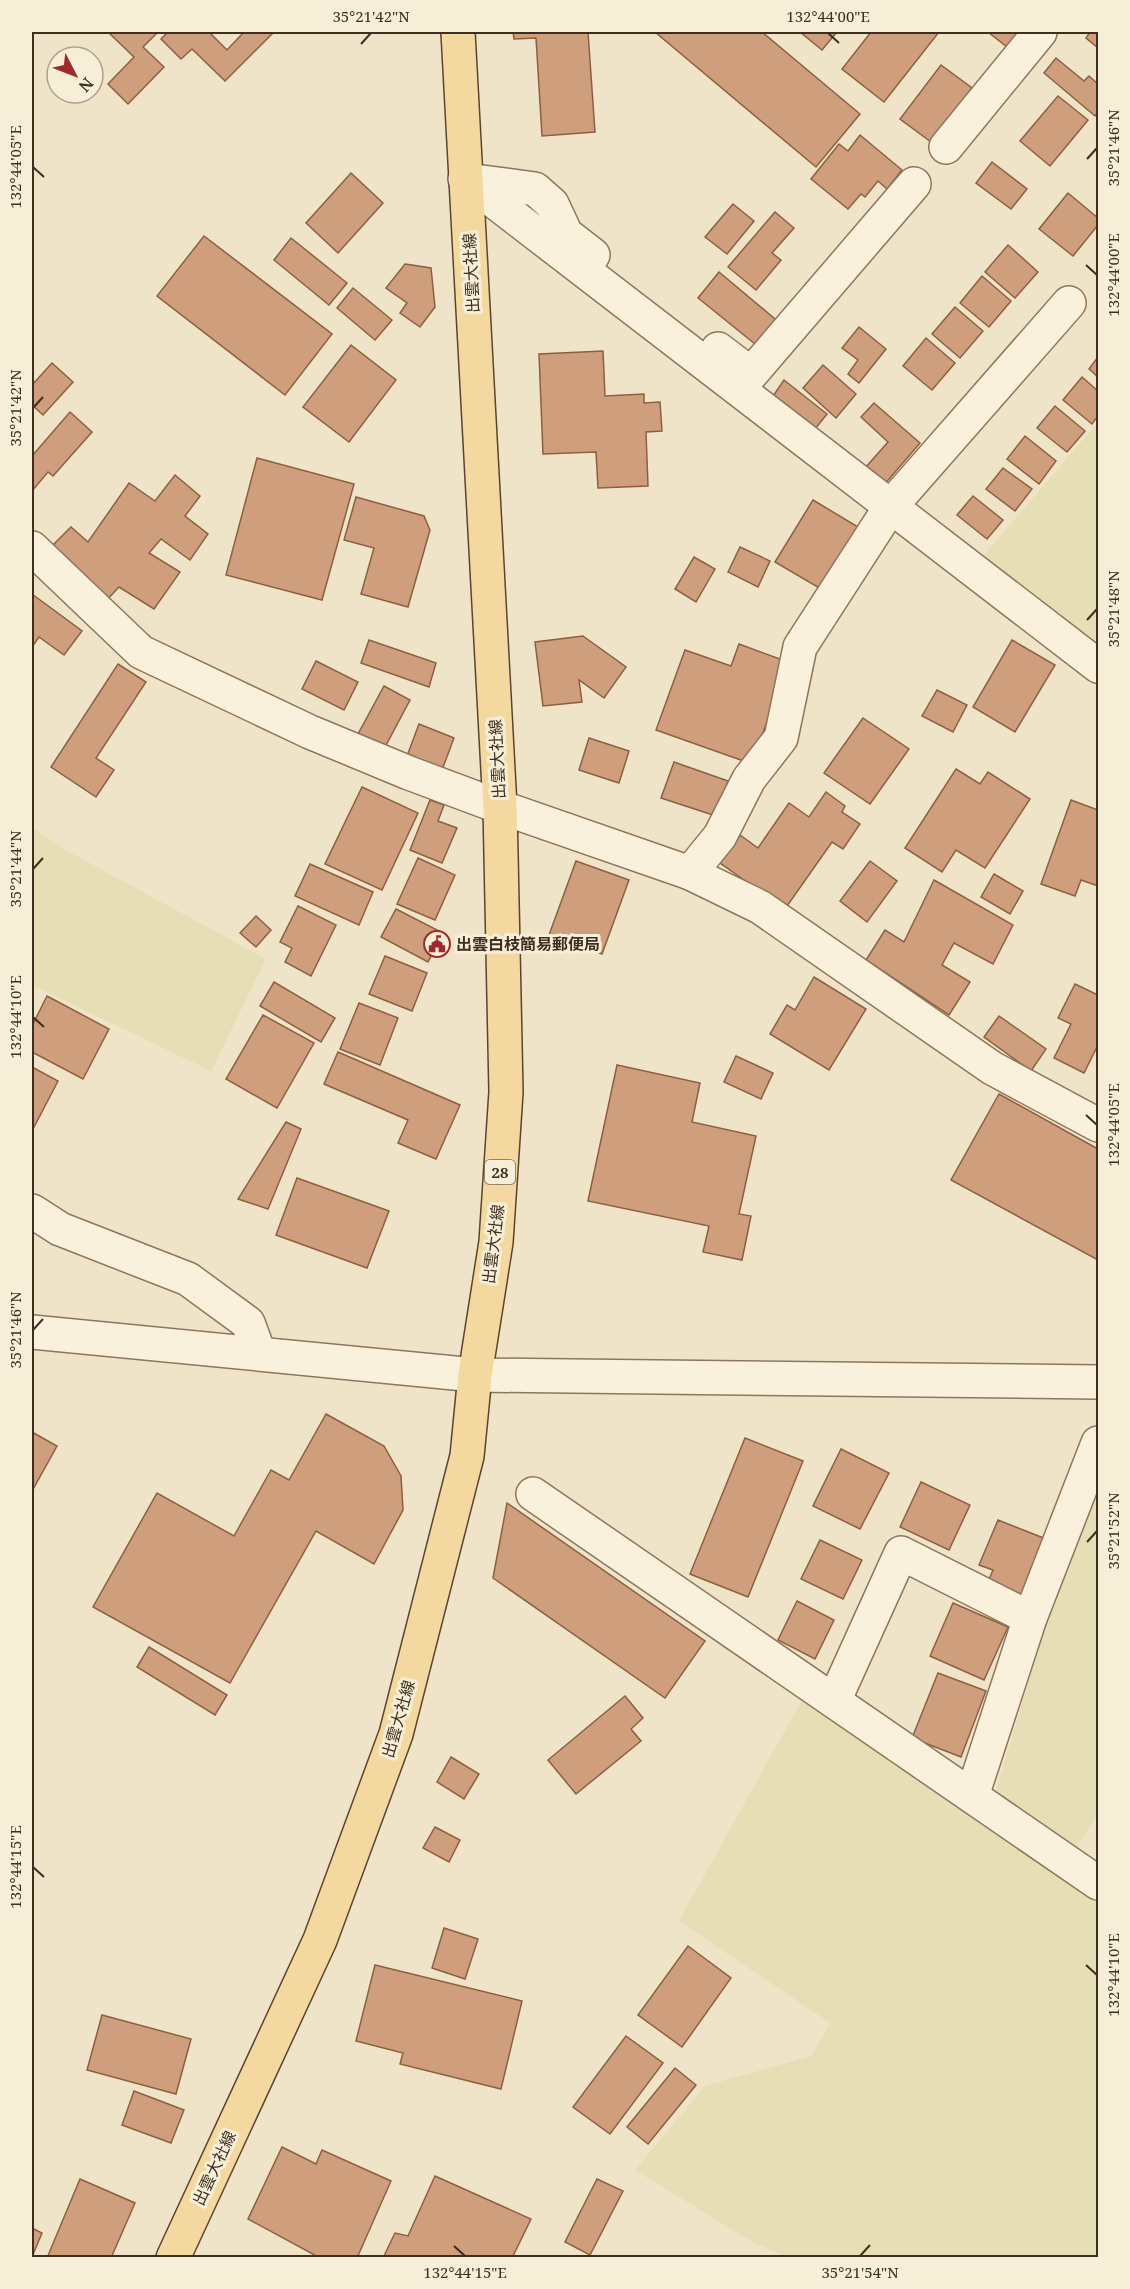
<svg xmlns="http://www.w3.org/2000/svg" width="1130" height="2289" viewBox="0 0 1130 2289" font-family="'Noto Serif','Noto Sans JP',serif">
  <style>
    .farmland { fill: #e6deb5 }
    .building { fill: #cf9f7d; stroke: #8d5f41; stroke-width: 1.5 }
    .lines { fill: none; stroke-linecap: round; stroke-linejoin: round }
    .minor-casing { stroke: #8d765c; stroke-width: 36 }
    .tertiary-casing { stroke: #8d765c; stroke-width: 36 }
    .primary-casing { stroke: #5b4430; stroke-width: 36 }
    .minor { stroke: #faf1dc; stroke-width: 33 }
    .tertiary { stroke: #faf1dc; stroke-width: 33 }
    .primary { stroke: #f3d9a0; stroke-width: 33 }
    .ticks { fill: none; stroke: #3d2e20; stroke-width: 2 }
    .labels { text-anchor: middle; dominant-baseline: central; stroke-width: 6; stroke-linejoin: round; paint-order: stroke }
    .shield { fill: #f7eed8; stroke: #756857; stroke-width: 1.5 }
    .shield-label { font-size: 15px; font-weight: bold; fill: #3d2e20 }
    .street-label { font-size: 16px; fill: #3d2e20; stroke: #f7eed8 }
    .poi-label { font-size: 16px; font-weight: bold; fill: #3d2e20; stroke: #f7eed8; text-anchor: start }
    .neatline { fill: none; stroke: #3d2e20; stroke-width: 2 }
    .ticks-label { font-size: 15px; text-anchor: middle; fill: #3d2e20 }
  </style>
  <rect width="100%" height="100%" fill="#f0e4c8"/>
  <g class="farmland">
    <path d="M1098,422v228l-118,-90z"/>
    <path d="M32,827l32,22 202,110 -55,112 -179,-86z"/>
    <path d="M1098,1483v331l-21,33 -83,-49 60,-202z"/>
    <path d="M802,1700l296,200v357h-311l-33,-14 -119,-73 70,-84 106,-30 19,-33 -151,-102z"/>
  </g>
  <g class="building">
    <path d="M108,32h50l-15,15 21,20 -36,37 -20,-20 26,-27z"/>
    <path d="M168,32h44l-2,1 17,17 17,-18h30l-49,49 -33,-32 -11,10 -20,-20z"/>
    <path d="M513,32h82h-7l7,100 -53,4 -6,-98 -22,1z"/>
    <path d="M655,32h107l98,82 -44,53z"/>
    <path d="M800,32h37l-15,18z"/>
    <path d="M871,32h68l-55,70 -42,-33z"/>
    <path d="M988,32h32l-13,15z"/>
    <path d="M1090,32h8v16l-12,-10z"/>
    <path d="M1056,58l28,23 5,-5 9,8v28l-3,4 -51,-43z"/>
    <path d="M941,65l31,23 -41,54 -31,-23z"/>
    <path d="M1058,96l30,24 -38,46 -30,-25z"/>
    <path d="M860,135l42,35 -15,19 -9,-8 -13,16 -4,-3 -13,15 -37,-30 28,-35 9,7z"/>
    <path d="M992,162l35,27 -16,20 -35,-26z"/>
    <path d="M351,173l32,30 -45,50 -32,-30z"/>
    <path d="M1068,193l30,25v7l-25,31 -34,-27z"/>
    <path d="M733,204l21,17 -27,33 -22,-17z"/>
    <path d="M775,212l19,16 -22,25 9,7 -25,30 -28,-23z"/>
    <path d="M204,236l128,98 -47,61 -128,-99z"/>
    <path d="M291,238l56,45 -18,22 -55,-45z"/>
    <path d="M1008,245l30,27 -23,26 -30,-26z"/>
    <path d="M405,264l26,4 4,39 -15,20 -20,-14 7,-10 -21,-15z"/>
    <path d="M719,272l62,52 -21,24 -62,-50z"/>
    <path d="M982,276l29,25 -22,26 -29,-24z"/>
    <path d="M353,288l39,32 -17,20 -38,-32z"/>
    <path d="M955,307l28,24 -23,27 -28,-24z"/>
    <path d="M859,327l27,22 -27,34 -11,-9 10,-14 -16,-12z"/>
    <path d="M926,338l29,25 -23,27 -29,-24z"/>
    <path d="M351,345l45,35 -47,62 -46,-35z"/>
    <path d="M603,351l2,45 39,-2v9l16,-1 2,29 -16,1 2,54 -50,2 -2,-36 -53,2 -4,-100z"/>
    <path d="M1098,357v20l-9,-8z"/>
    <path d="M52,363l21,19 -30,33 -11,-10v-20z"/>
    <path d="M823,365l33,29 -20,24 -33,-30z"/>
    <path d="M1082,377l16,14v25l-6,8 -29,-24z"/>
    <path d="M784,380l43,34 -12,15 -42,-33z"/>
    <path d="M874,403l46,40 -36,42 -19,-17 23,-26 -27,-25z"/>
    <path d="M1055,406l30,25 -18,21 -30,-24z"/>
    <path d="M70,412l22,20 -39,44 -5,-4 -16,19v-35z"/>
    <path d="M1025,436l31,25 -17,23 -32,-25z"/>
    <path d="M257,458l97,26 -32,116 -96,-25z"/>
    <path d="M1003,468l29,21 -17,22 -29,-22z"/>
    <path d="M175,475l25,21 -15,20 23,18 -18,26 -29,-21 -12,14 31,19 -26,37 -35,-22 -16,17 -57,-52 25,-25 17,15 41,-59 26,18z"/>
    <path d="M973,496l30,24 -16,19 -30,-24z"/>
    <path d="M356,497l68,19 6,14 -22,77 -47,-13 13,-46 -30,-8z"/>
    <path d="M813,500l45,27 -37,62 -46,-27z"/>
    <path d="M740,547l30,14 -12,26 -30,-15z"/>
    <path d="M694,557l21,12 -19,33 -21,-13z"/>
    <path d="M32,594l50,37 -18,24 -25,-18 -7,10z"/>
    <path d="M583,636l43,31 -22,31 -25,-18 3,22 -39,4 -8,-64z"/>
    <path d="M369,640l67,23 -7,24 -68,-24z"/>
    <path d="M1012,640l43,25 -40,67 -42,-25z"/>
    <path d="M739,644l49,18 -36,102 -96,-34 29,-80 46,16z"/>
    <path d="M316,661l42,21 -14,28 -42,-21z"/>
    <path d="M118,664l28,18 -50,76 18,12 -18,27 -45,-30z"/>
    <path d="M384,686l26,14 -26,49 -26,-15z"/>
    <path d="M937,690l30,15 -14,27 -31,-16z"/>
    <path d="M863,718l46,31 -39,55 -46,-31z"/>
    <path d="M419,724l35,14 -12,32 -35,-14z"/>
    <path d="M589,738l40,13 -10,32 -40,-13z"/>
    <path d="M674,762l54,19 -12,35 -55,-18z"/>
    <path d="M956,769l24,15 8,-12 42,27 -45,69 -29,-18 -14,22 -37,-24z"/>
    <path d="M362,787l56,26 -36,77 -57,-26z"/>
    <path d="M826,792l19,14 -3,6 18,12 -17,25 -11,-7 -47,67 -65,-46 20,-28 18,13 31,-45 20,14z"/>
    <path d="M430,800l14,5 -6,16 19,7 -15,35 -32,-13z"/>
    <path d="M1071,800l27,10v76l-17,-6 -6,16 -34,-12z"/>
    <path d="M418,858l37,17 -20,45 -38,-16z"/>
    <path d="M576,861l53,19 -27,74 -53,-19z"/>
    <path d="M870,861l27,20 -30,41 -27,-21z"/>
    <path d="M310,864l63,28 -14,33 -64,-29z"/>
    <path d="M994,874l29,17 -13,23 -29,-17z"/>
    <path d="M934,880l79,45 -20,39 -39,-21 -12,22 28,17 -21,33 -83,-55 19,-30 19,12z"/>
    <path d="M298,906l38,19 -25,51 -26,-14 7,-14 -12,-6z"/>
    <path d="M396,909l47,24 -15,29 -47,-25z"/>
    <path d="M256,916l15,14 -15,17 -16,-14z"/>
    <path d="M385,956l42,17 -15,38 -43,-17z"/>
    <path d="M814,977l52,32 -37,61 -59,-36 17,-29 8,5z"/>
    <path d="M274,982l61,36 -14,24 -61,-36z"/>
    <path d="M1075,984l23,11v55l-2,-1 -12,24 -30,-15 17,-34 -13,-6z"/>
    <path d="M47,996l62,33 -26,50 -51,-27v-26z"/>
    <path d="M359,1003l39,15 -18,47 -40,-16z"/>
    <path d="M263,1015l51,28 -37,65 -51,-29z"/>
    <path d="M999,1016l47,33 -15,22 -47,-34z"/>
    <path d="M338,1052l122,53 -24,54 -38,-16 10,-23 -84,-36z"/>
    <path d="M736,1056l37,17 -12,26 -37,-17z"/>
    <path d="M617,1065l83,18 -8,39 64,14 -17,78 12,2 -9,44 -39,-8 6,-26 -121,-25z"/>
    <path d="M32,1067l26,14 -26,50z"/>
    <path d="M999,1094l99,55v111l-147,-80z"/>
    <path d="M286,1122l15,7 -33,80 -30,-10z"/>
    <path d="M297,1178l92,33 -22,57 -91,-33z"/>
    <path d="M326,1414l58,32 17,30 2,34 -29,54 -58,-33 -86,152 -137,-76 64,-114 77,43 37,-66 18,10z"/>
    <path d="M32,1432l25,14 -25,45z"/>
    <path d="M745,1438l58,23 -55,136 -58,-23z"/>
    <path d="M841,1449l48,24 -29,56 -47,-23z"/>
    <path d="M921,1482l49,23 -21,45 -49,-23z"/>
    <path d="M507,1503l198,138 -40,57 -172,-120z"/>
    <path d="M998,1520l48,19 -24,58 -35,-13 6,-14 -14,-5z"/>
    <path d="M820,1540l42,20 -19,39 -42,-20z"/>
    <path d="M797,1601l37,19 -19,39 -37,-19z"/>
    <path d="M953,1603l55,24 -24,53 -54,-24z"/>
    <path d="M149,1647l78,48 -12,20 -78,-48z"/>
    <path d="M938,1673l48,18 -25,66 -49,-19z"/>
    <path d="M625,1696l18,22 -12,11 10,12 -65,53 -28,-34z"/>
    <path d="M451,1757l28,17 -15,25 -27,-17z"/>
    <path d="M435,1827l25,13 -11,22 -26,-14z"/>
    <path d="M444,1928l34,11 -13,40 -33,-11z"/>
    <path d="M688,1946l43,32 -49,69 -44,-32z"/>
    <path d="M375,1965l147,36 -21,88 -101,-25 3,-11 -47,-12z"/>
    <path d="M102,2015l89,24 -15,55 -89,-24z"/>
    <path d="M626,2036l37,27 -53,71 -37,-27z"/>
    <path d="M675,2068l21,17 -48,59 -21,-17z"/>
    <path d="M134,2091l50,19 -13,33 -49,-18z"/>
    <path d="M282,2147l34,17 6,-14 69,31 -34,77h-37l-72,-39z"/>
    <path d="M435,2176l96,43 -19,39h-129l12,-25 13,3z"/>
    <path d="M80,2179l55,24 -24,55h-64z"/>
    <path d="M597,2179l26,12 -33,64 -25,-13z"/>
    <path d="M32,2228l10,5 -10,24z"/>
  </g>
  <g class="lines">
    <defs>
      <g id="minor">
        <path d="M946,147l94,-115"/>
        <path d="M465,179l633,487"/>
        <path d="M467,180l68,9 17,15 14,30 27,21"/>
        <path d="M718,349l33,25 163,-190"/>
        <path d="M32,548l109,104 169,80 99,41 91,34 190,66 70,34 232,161 106,57"/>
        <path d="M690,873l30,-37 29,-57 32,-41 19,-91 91,-141 178,-203"/>
        <path d="M32,1211l28,18 128,50 60,44 11,30"/>
        <path d="M533,1494l565,389"/>
        <path d="M834,1701l67,-148 129,65"/>
        <path d="M972,1796l58,-178 68,-175"/>
      </g>
      <path id="tertiary" d="M32,1332l443,43 623,7"/>
      <path id="primary" d="M173,2258l147,-318 76,-206 71,-278 8,-81 21,-133 10,-150 -6,-285 -42,-775"/>
    </defs>
    <use href="#minor" class="minor-casing"/>
    <use href="#tertiary" class="tertiary-casing"/>
    <use href="#primary" class="primary-casing"/>
    <use href="#minor" class="minor"/>
    <use href="#tertiary" class="tertiary"/>
    <use href="#primary" class="primary"/>
  </g>
  <path class="ticks" d="M828,33l11,10M361,44l10,-11M1087,159l10,-11M33,167l11,10M1086,265l11,10M33,408l10,-11M1087,620l10,-11M33,869l10,-11M33,1017l11,10M1086,1115l11,10M33,1330l10,-11M1087,1542l10,-11M33,1867l11,10M1086,1965l11,10M454,2246l11,10M860,2256l10,-11"/>
  <defs>
    <symbol id="civic-ring" viewBox="-11 -11 22 22"><circle r="9.5" fill="#f7eed8" stroke="#9e2a2b" stroke-width="1.5"/><path d="M-.6-6.5H3V-4.5H.6V-3L4-1V1h2V6H-6V1h2V-1L-.6-3ZM-1.2 2.5V6h2.4V2.5Z" fill="#9e2a2b"/></symbol>
  </defs>
  <g fill-rule="evenodd">
    <use href="#civic-ring" x="422" y="929" width="30" height="30"/>
  </g>
  <g class="labels">
    <rect class="shield" x="485" y="1160" width="30" height="24" rx="4.5"/>
    <g class="shield-label">
      <text x="500" y="1172">28</text>
    </g>
    <g class="street-label">
      <text transform="translate(471 273) rotate(-93)">出雲大社線</text>
      <text transform="translate(497 759) rotate(-93)">出雲大社線</text>
      <text transform="translate(493 1244) rotate(-83)">出雲大社線</text>
      <text transform="translate(398 1719) rotate(-74)">出雲大社線</text>
      <text transform="translate(214 2168) rotate(-65)">出雲大社線</text>
    </g>
    <g class="poi-label">
      <text x="456" y="944">出雲白枝簡易郵便局</text>
    </g>
  </g>
  <rect width="1130" height="2289" fill="none" stroke="#f7eed8" stroke-width="66"/>
  <g transform="translate(75 75) rotate(132)"><circle r="28" fill="#f7eed8" stroke="#ada18e" stroke-width="1.5"/>
  <path d="M0-4.5L10 22L0 15L-10 22Z" fill="#9e2a2b"/>
  <text y="-9" font-size="16" font-weight="bold" text-anchor="middle" fill="#3d2e20">N</text>
  </g>
  <rect x="33" y="33" width="1064" height="2223" class="neatline"/>
  <g class="ticks-label">
    <text x="371" y="22">35°21'42"N</text>
    <text x="828" y="22">132°44'00"E</text>
    <text transform="translate(1114 148) rotate(-90)" y="5">35°21'46"N</text>
    <text transform="translate(16 167) rotate(-90)" y="5">132°44'05"E</text>
    <text transform="translate(1114 275) rotate(-90)" y="5">132°44'00"E</text>
    <text transform="translate(16 408) rotate(-90)" y="5">35°21'42"N</text>
    <text transform="translate(1114 609) rotate(-90)" y="5">35°21'48"N</text>
    <text transform="translate(16 869) rotate(-90)" y="5">35°21'44"N</text>
    <text transform="translate(16 1017) rotate(-90)" y="5">132°44'10"E</text>
    <text transform="translate(1114 1125) rotate(-90)" y="5">132°44'05"E</text>
    <text transform="translate(16 1330) rotate(-90)" y="5">35°21'46"N</text>
    <text transform="translate(1114 1531) rotate(-90)" y="5">35°21'52"N</text>
    <text transform="translate(16 1867) rotate(-90)" y="5">132°44'15"E</text>
    <text transform="translate(1114 1975) rotate(-90)" y="5">132°44'10"E</text>
    <text x="465" y="2278">132°44'15"E</text>
    <text x="860" y="2278">35°21'54"N</text>
  </g>
</svg>
